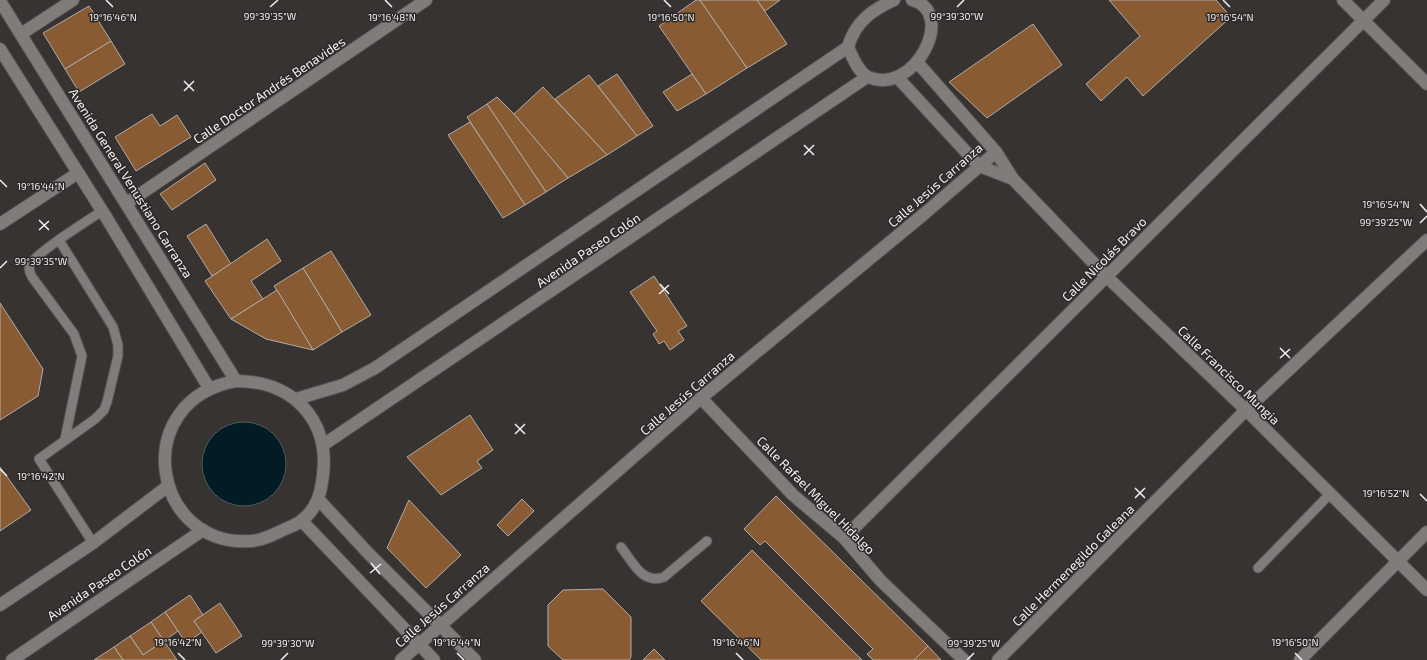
<svg xmlns="http://www.w3.org/2000/svg" width="1427" height="660" viewBox="0 0 1427 660" font-family="'Exo 2',sans-serif">
  <style>
    .water { fill: #031b22; stroke: #4b5b60 }
    .building { fill: #885b33; stroke: #b0acaa }
    .lines { fill: none; stroke-linecap: round; stroke-linejoin: round }
    .service-casing { stroke: #545251; stroke-width: 11 }
    .minor-casing { stroke: #545251; stroke-width: 14 }
    .tertiary-casing { stroke: #545251; stroke-width: 14 }
    .secondary-casing { stroke: #545251; stroke-width: 14 }
    .service { stroke: #7f7c79; stroke-width: 9 }
    .minor { stroke: #7f7c79; stroke-width: 12 }
    .tertiary { stroke: #7f7c79; stroke-width: 12 }
    .secondary { stroke: #7f7c79; stroke-width: 12 }
    .ticks { fill: none; stroke: #f2f0ef; stroke-width: 1.5 }
    .labels { text-anchor: middle; dominant-baseline: central; stroke-width: 3; stroke-linejoin: round; paint-order: stroke }
    .street-label { font-size: 13px; fill: #f2f0ef; stroke: #2c2927 }
    .ticks-label { font-size: 10px; text-anchor: middle; fill: #f2f0ef; stroke: #2c2927; stroke-width: 3; stroke-linejoin: round; paint-order: stroke }
  </style>
  <rect width="100%" height="100%" fill="#363331"/>
  <circle class="water" cx="244" cy="464" r="42"/>
  <g class="building">
    <path d="M696,0h4l47,68 -41,26 -47,-68z"/>
    <path d="M700,0h57l30,44 -40,24z"/>
    <path d="M757,0h23l-15,11z"/>
    <path d="M1109,0h107l15,17 -88,79 -16,-19 -26,24 -15,-17 54,-48z"/>
    <path d="M89,6l22,35 -46,28 -22,-36z"/>
    <path d="M1033,24l29,41 -75,53 -38,-36z"/>
    <path d="M111,41l14,23 -46,28 -14,-23z"/>
    <path d="M617,74l36,52 -16,10 -39,-50z"/>
    <path d="M692,74l14,20 -29,17 -14,-19z"/>
    <path d="M589,75l48,61 -30,19 -52,-56z"/>
    <path d="M543,87l64,68 -39,23 -54,-64z"/>
    <path d="M497,97l17,17 54,64 -22,14 -59,-88z"/>
    <path d="M487,104l59,88 -21,13 -58,-88z"/>
    <path d="M152,114l8,12 17,-11 14,22 -55,34 -21,-34z"/>
    <path d="M470,122l55,83 -22,13 -55,-83z"/>
    <path d="M205,163l11,17 -44,30 -12,-16z"/>
    <path d="M206,224l25,40 -19,12 -25,-40z"/>
    <path d="M267,239l14,22 -30,20 12,18 -32,20 -26,-38z"/>
    <path d="M331,251l40,64 -29,17 -39,-64z"/>
    <path d="M303,268l39,64 -29,18 -39,-64z"/>
    <path d="M654,276l33,50 -9,5 6,9 -14,10 -6,-9 -5,3 -6,-10 4,-3 -27,-39z"/>
    <path d="M277,290l36,60 -47,-11 -35,-20z"/>
    <path d="M0,303l43,66 -5,27 -38,24z"/>
    <path d="M470,415l23,35 -16,11 5,7 -41,27 -34,-38z"/>
    <path d="M0,467l31,43 -31,21z"/>
    <path d="M776,496l152,150 -14,14h-41l-6,-6 6,-5 -108,-108 -5,4 -16,-16z"/>
    <path d="M522,499l12,12 -26,25 -11,-11z"/>
    <path d="M409,500l52,55 -35,33 -39,-40z"/>
    <path d="M752,550l110,110h-101l-60,-59z"/>
    <path d="M603,589l28,28v40l-2,3h-66l-15,-14v-41l15,-15z"/>
    <path d="M190,595l13,20 -9,6 8,11 -16,11 -21,-31z"/>
    <path d="M220,603l22,33 -26,17 -22,-32z"/>
    <path d="M165,612l13,19 -14,10 -13,-19z"/>
    <path d="M151,622l13,19 -21,14 -13,-19z"/>
    <path d="M130,636l13,19 21,-14 13,19h-54l-9,-13z"/>
    <path d="M928,646l13,14h-27z"/>
    <path d="M114,647l9,13h-29z"/>
    <path d="M654,649l11,11h-22z"/>
  </g>
  <g class="lines">
    <defs>
      <g id="service">
        <path d="M59,240l54,87 5,18v11l-11,46 -3,8 -9,9 -56,40 54,84"/>
        <path d="M65,439l17,-83 -8,-22 -42,-57c-2,-4 -4,-8 -2,-12 5,-12 59,-45 72,-54"/>
        <path d="M621,547c12,15 21,38 43,30l43,-36"/>
        <path d="M1258,568l72,-74"/>
      </g>
      <g id="minor">
        <path d="M1343,0l84,84"/>
        <path d="M21,34l52,-34"/>
        <path d="M917,62l79,90 17,27 94,98 139,133 181,180"/>
        <path d="M898,78l81,88 34,13"/>
        <path d="M127,203l299,-203"/>
        <path d="M0,224l78,-51"/>
        <path d="M701,398l92,97 51,43 37,43 83,79"/>
        <path d="M844,538l540,-538"/>
        <path d="M440,626l261,-228 223,-184"/>
        <path d="M998,660l248,-250 181,-170"/>
        <path d="M1300,660l127,-128"/>
      </g>
      <path id="tertiary" d="M924,214l72,-62"/>
      <g id="secondary">
        <path d="M894,0c-22,10 -39,22 -46,47 4,9 10,25 20,30 46,20 90,-65 44,-77"/>
        <path d="M0,1l236,380"/>
        <path d="M0,49l106,168 103,171"/>
        <path d="M236,381c56,0 94,38 87,94 -2,18 -6,34 -21,45 -5,5 -13,7 -19,10 -10,5 -20,10 -31,11 -101,8 -124,-141 -16,-160z"/>
        <path d="M296,399l47,-14 32,-17 473,-321"/>
        <path d="M323,445l544,-368"/>
        <path d="M319,500l50,54 106,106"/>
        <path d="M302,521l132,139"/>
        <path d="M0,605l93,-62 75,-57"/>
        <path d="M12,660l191,-130"/>
        <path d="M401,660l39,-34"/>
      </g>
    </defs>
    <use href="#service" class="service-casing"/>
    <use href="#minor" class="minor-casing"/>
    <use href="#tertiary" class="tertiary-casing"/>
    <use href="#secondary" class="secondary-casing"/>
    <use href="#service" class="service"/>
    <use href="#minor" class="minor"/>
    <use href="#tertiary" class="tertiary"/>
    <use href="#secondary" class="secondary"/>
  </g>
  <path class="ticks" d="M106,0l7,7M385,0l7,7M664,0l7,7M1223,0l7,7M270,7l8,-7M957,7l7,-7M184,81l10,10M184,91l10,-10M804,145l10,10M804,155l10,-10M0,180l7,7M1420,204l7,8M39,220l10,10M1420,223l7,-7M39,230l10,-9M0,268l7,-7M660,284l9,10M659,294l10,-9M1280,348l10,10M1280,358l10,-9M515,424l10,10M515,434l10,-10M0,469l7,7M1135,488l10,10M1420,494l7,7M1135,498l10,-10M371,563l9,11M370,573l11,-9M178,653l7,7M457,653l7,7M736,653l7,7M1295,653l7,7M281,660l7,-7M967,660l7,-7"/>
  <g class="labels">
    <g class="street-label">
      <text transform="translate(269 90) rotate(-34)">Calle Doctor Andrés Benavides</text>
      <text transform="translate(131 183) rotate(58)">Avenida General Venustiano Carranza</text>
      <text transform="translate(935 185) rotate(-41)">Calle Jesús Carranza</text>
      <text transform="translate(588 250) rotate(-34)">Avenida Paseo Colón</text>
      <text transform="translate(1104 259) rotate(-45)">Calle Nicolás Bravo</text>
      <text transform="translate(1229 375) rotate(44)">Calle Francisco Mungia</text>
      <text transform="translate(687 393) rotate(-41)">Calle Jesús Carranza</text>
      <text transform="translate(816 495) rotate(45)">Calle Rafael Miguel Hidalgo</text>
      <text transform="translate(1073 565) rotate(-45)">Calle Hermenegildo Galeana</text>
      <text transform="translate(99 583) rotate(-34)">Avenida Paseo Colón</text>
      <text transform="translate(442 605) rotate(-41)">Calle Jesús Carranza</text>
    </g>
  </g>
  <g class="ticks-label">
    <text x="270" y="20">99°39'35"W</text>
    <text x="957" y="20">99°39'30"W</text>
    <text x="113" y="21">19°16'46"N</text>
    <text x="392" y="21">19°16'48"N</text>
    <text x="671" y="21">19°16'50"N</text>
    <text x="1230" y="21">19°16'54"N</text>
    <text x="41" y="190">19°16'44"N</text>
    <text x="1386" y="208">19°16'54"N</text>
    <text x="1386" y="226">99°39'25"W</text>
    <text x="41" y="265">99°39'35"W</text>
    <text x="41" y="480">19°16'42"N</text>
    <text x="1386" y="497">19°16'52"N</text>
    <text x="178" y="646">19°16'42"N</text>
    <text x="457" y="646">19°16'44"N</text>
    <text x="736" y="646">19°16'46"N</text>
    <text x="1295" y="646">19°16'50"N</text>
    <text x="288" y="647">99°39'30"W</text>
    <text x="974" y="647">99°39'25"W</text>
  </g>
</svg>
